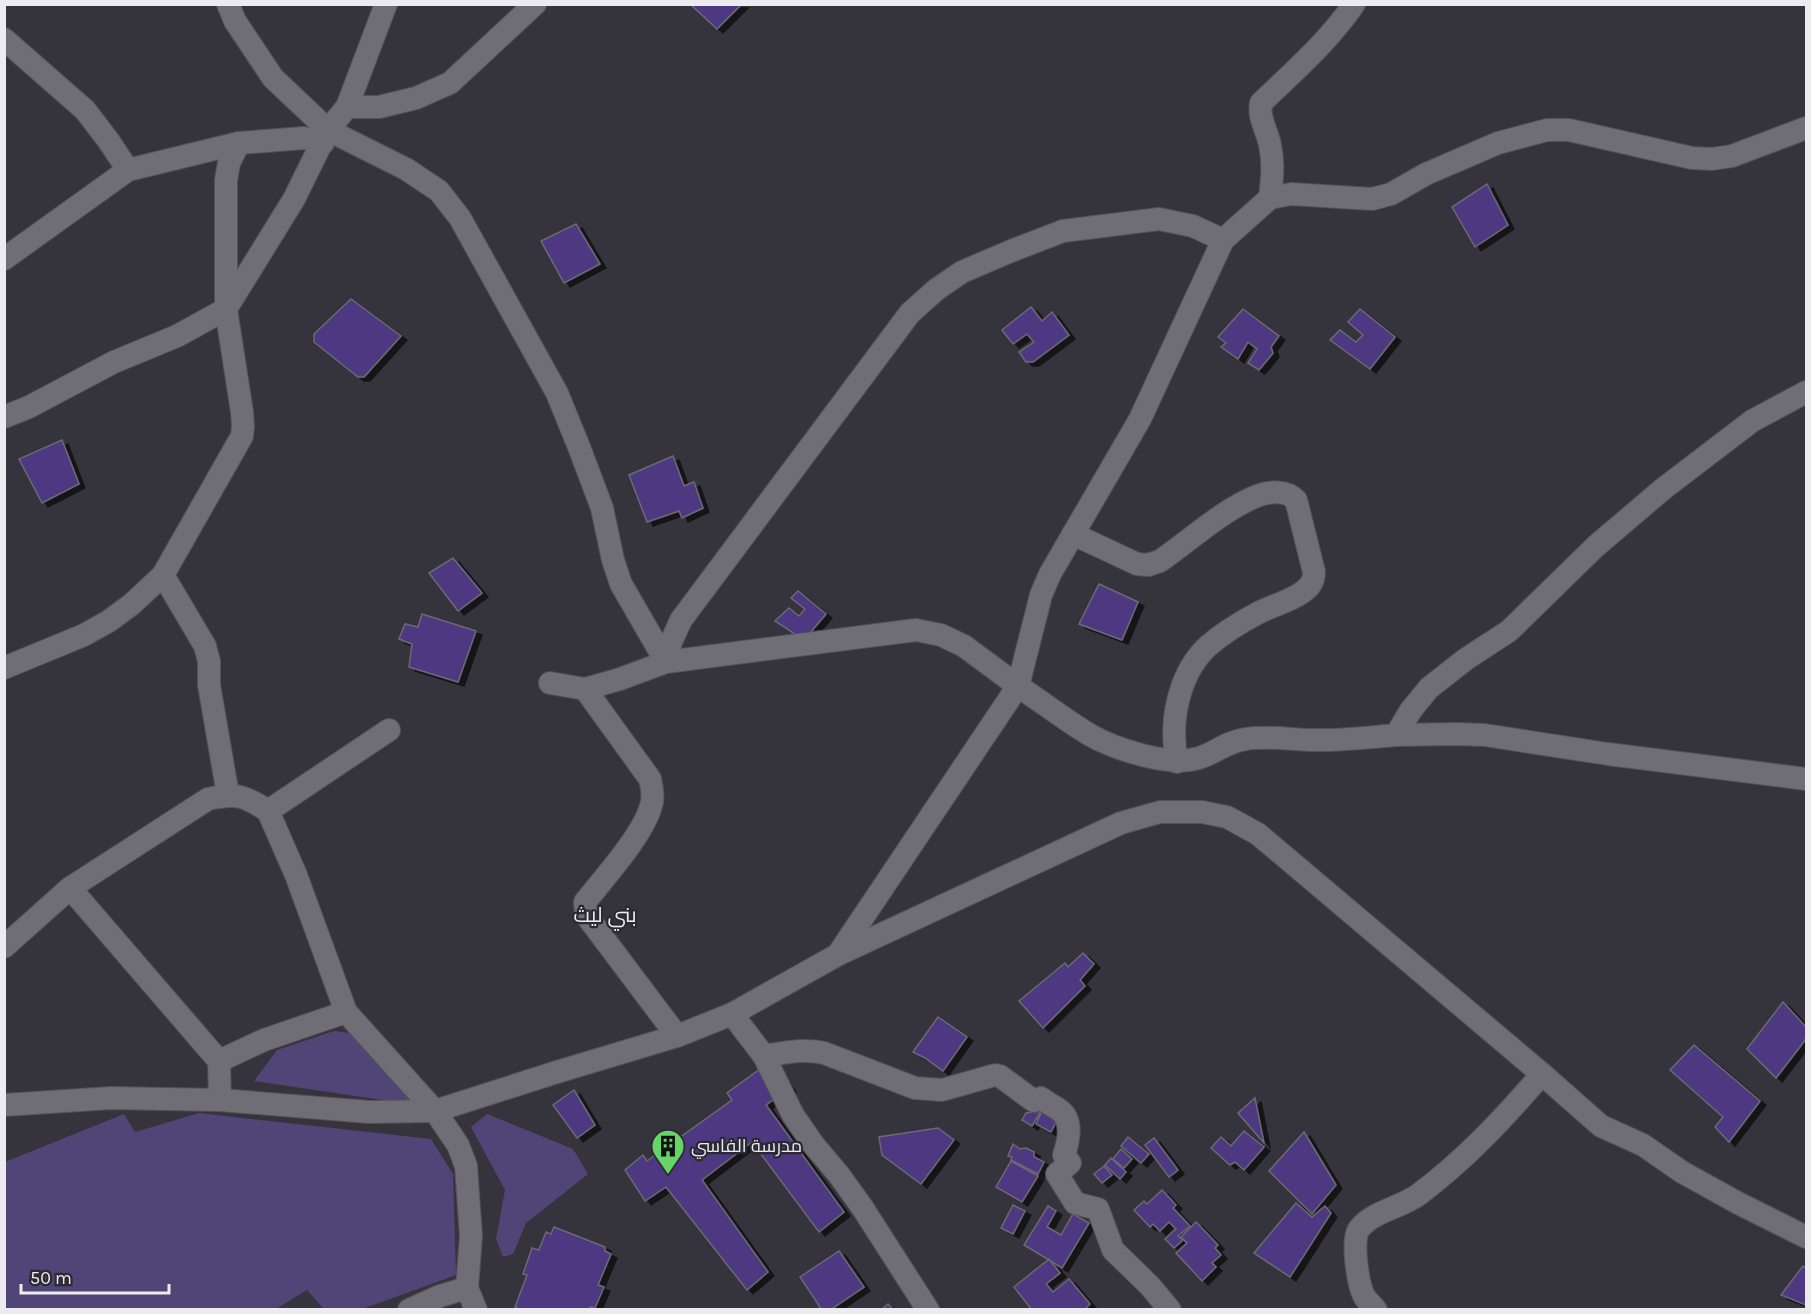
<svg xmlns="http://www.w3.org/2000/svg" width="1811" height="1314" viewBox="0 0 1811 1314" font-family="Karla,Cairo,sans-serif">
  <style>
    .green { fill: #514577 }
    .building { fill: #4d3781; stroke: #6b6a73; stroke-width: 1.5; filter: url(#shadow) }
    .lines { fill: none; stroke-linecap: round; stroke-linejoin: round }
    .minor-casing { stroke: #535258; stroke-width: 24 }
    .minor { stroke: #6f6d76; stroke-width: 22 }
    .labels { text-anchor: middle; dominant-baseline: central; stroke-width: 4.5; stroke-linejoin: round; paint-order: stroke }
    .poi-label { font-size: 18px; fill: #ecebf0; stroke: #2b2a32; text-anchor: start }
    .quarter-label { font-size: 21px; fill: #ecebf0; stroke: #2b2a32 }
  </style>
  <defs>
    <filter id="shadow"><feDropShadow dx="6" dy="4" stdDeviation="0" flood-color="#0009"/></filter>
  </defs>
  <rect width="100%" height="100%" fill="#35343c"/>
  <g class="green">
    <path d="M334,1031l24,3 72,73 -176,-26 23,-31z"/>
    <path d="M199,1113l232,26 22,35 3,101 -91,33 -41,1 -17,-19 -31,19h-271v-147l119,-48 11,18z"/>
    <path d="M487,1114l86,35 15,25 -62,49 -13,31 -10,3 -7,-18 9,-49 -34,-63z"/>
  </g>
  <g class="building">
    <path d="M690,4h52l-25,25z"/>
    <path d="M1487,184l21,41 -33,22 -23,-40z"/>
    <path d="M576,224l24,40 -36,19 -23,-42z"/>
    <path d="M351,299l50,37 -37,41h-6l-44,-35v-8z"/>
    <path d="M1031,307l11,14 10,-9 17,23 -36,27h-7l-7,-10 15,-10 -7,-8 -14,10 -11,-14z"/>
    <path d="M1243,309l36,27 -8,11 2,6 -14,17 -11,-7 9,-14 -9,-7 -10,17 -17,-12 5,-4 -8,-6z"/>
    <path d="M1360,309l35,28 -25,32 -40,-29 10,-10 16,12 7,-7 -15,-13z"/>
    <path d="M62,440l17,44 -37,19 -23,-44z"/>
    <path d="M673,456l11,30 10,-4 9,26 -21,10 -3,-7 -32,11 -18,-47z"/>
    <path d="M453,558l29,35 -24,18 -29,-38z"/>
    <path d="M1099,584l39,18 -16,38 -43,-16z"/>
    <path d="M798,591l28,23 -22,26 -29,-19 14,-13 10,8 6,-7 -14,-11z"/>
    <path d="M422,614l54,17 -18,51 -49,-15 3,-23 -13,-5 6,-15 13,3z"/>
    <path d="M1083,953l11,11 -14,16 5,6 -42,42 -24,-27 46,-38 3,4z"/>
    <path d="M1783,1002l23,25v12l-30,39 -29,-29z"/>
    <path d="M938,1017l29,20 -24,34 -18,-13 -12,-6z"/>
    <path d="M1694,1045l66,56 -31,41 -14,-15 8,-10 -53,-47z"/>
    <path d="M771,1061l19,27 -24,17 78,107 -25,20 -67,-90 -50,38 66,92 -21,18 -81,-103 -21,14 -20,-31 18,-15 4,6 85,-61 -5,-7z"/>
    <path d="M574,1090l21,35 -18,13 -24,-33z"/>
    <path d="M1255,1098l9,45 -26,-30z"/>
    <path d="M1043,1109l13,13 -5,10 -15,-8z"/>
    <path d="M1041,1111l-9,15 -10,-6 4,-7z"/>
    <path d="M938,1128l16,12 -33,44 -39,-29 -3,-18z"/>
    <path d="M1244,1131l20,16 -20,23 -9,-8 -5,3 -19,-17 10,-11 10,9z"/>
    <path d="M1304,1132l32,53 -24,29 -43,-43z"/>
    <path d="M1128,1137l21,17 -8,9 -20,-17z"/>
    <path d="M1154,1138l24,32 -9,7 -24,-32z"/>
    <path d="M1013,1144l7,5 6,-1 8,4v5l10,5 -6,12 -27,-14 1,-3 -4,-1z"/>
    <path d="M1121,1149l11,10 -8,9 -11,-9z"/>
    <path d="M1111,1158l15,14 -6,7 -15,-14z"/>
    <path d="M1011,1161l27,15 -16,26 -26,-15z"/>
    <path d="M1104,1166l8,9 -10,8 -8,-9z"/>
    <path d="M1162,1190l14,15 -3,3 17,18 -12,10 5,4 -9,8 -9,-9 11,-10 -7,-7 -9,9 -7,-7 -3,3 -16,-17 10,-9 3,3z"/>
    <path d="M1296,1203l16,14 13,-11 6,7 -41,64 -36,-24z"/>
    <path d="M1013,1205l12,6 -12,23 -12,-6z"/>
    <path d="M1048,1206l8,5 -9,16 14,8 12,-21 16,9 -27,45 -38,-23z"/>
    <path d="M1196,1222l22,23 -3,3 6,7 -9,8 4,4 -14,14 -26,-28 11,-10 -6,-6z"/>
    <path d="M554,1227l51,20v4l6,3 -13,31 6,2 -9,21 -5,-1v3h-68l-7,-3 12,-32 -4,-1 9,-26 7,2 7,-18 5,2z"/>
    <path d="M839,1251l25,36 -34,23h-8l-22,-33z"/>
    <path d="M1049,1259l11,14 -14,11 7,8 16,-13 21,25 -6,6h-52l-18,-23z"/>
    <path d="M1803,1266l3,2v37l-25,-10z"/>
    <path d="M888,1304l5,6h-12z"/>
  </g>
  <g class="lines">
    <defs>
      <g id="minor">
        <path d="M228,4l7,17 38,57 55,52 78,39 33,22 21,27 97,175 22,54 23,61 11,52 8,24 45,78 250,-32 25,5 23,11 54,40 -179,267"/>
        <path d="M4,39l81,71 23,30 20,30"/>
        <path d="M347,107h32l37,-9 34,-15 85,-79"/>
        <path d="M1806,128l-74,28 -20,3 -20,-1 -123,-28h-22l-49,13 -72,31 -35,20 -19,5 -81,-5 -21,4 -47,42 -83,179 -90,155 -9,21 -23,91c24,16 47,34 72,49 25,14 77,31 105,24 19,-4 29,-17 51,-20 25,-4 51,2 77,1 25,0 49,-3 73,-5l15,-25 18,-22 37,-29 43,-28 87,-85 67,-57 89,-68 54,-29"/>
        <path d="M1270,198c2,-18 4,-35 0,-53 -3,-15 -12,-27 -9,-42 32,-31 67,-61 93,-99"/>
        <path d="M4,259l124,-89 111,-27 65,-5 12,2 7,3"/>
        <path d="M4,417l25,-10 85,-45 63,-26 49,-27 68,-110 34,-69 19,-23 39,-103"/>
        <path d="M1073,534l64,30 11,1 12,-4c29,-20 64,-52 97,-65 12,-5 30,-6 39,4l18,72c0,8 -3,14 -10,19 -12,10 -31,14 -46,22 -17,9 -35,20 -50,33 -30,28 -39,77 -31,116"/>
        <path d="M163,575l42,71 4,15v24l19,110"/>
        <path d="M4,668l80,-33 25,-14 23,-17 31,-29 79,-139 1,-10 -1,-14 -16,-103v-129l3,-17 10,-20"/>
        <path d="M550,683l35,6 35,-10 46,-17 5,-20 10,-22 229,-307 27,-24 25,-17 49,-21 52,-20 96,-12 34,7 30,14"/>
        <path d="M585,689l65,90c2,8 3,16 2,23 -6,30 -48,76 -67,100l1,13 91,121"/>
        <path d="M1396,735l60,-1 29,1 123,19 198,25"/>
        <path d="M268,811l28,64 50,137 89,99 23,34 8,21 5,70 -4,52 9,22"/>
        <path d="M70,888l149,173"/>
        <path d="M4,947l66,-59 138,-89c28,-6 36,-4 60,12l121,-81"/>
        <path d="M732,1014l32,42 29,59 20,29 26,31 23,32 66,103"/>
        <path d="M764,1056c21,-3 40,-8 60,-3l91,35 27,2 53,-15 5,1 34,25 7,-3c6,5 11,7 17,11 16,10 11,31 6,46l6,8 -13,11 18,29 23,6 15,41 37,36 20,24"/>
        <path d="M220,1100l-1,-39 45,-21 82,-28"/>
        <path d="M4,1105l107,-7 109,2 149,12 66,-1 122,-39 120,-36 55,-22 107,-60 282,-131 39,-11h42l25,5 31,17 284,240 59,52 42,19 39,27 56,31 68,34"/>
        <path d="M409,1310l31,-14 27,-8"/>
        <path d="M1376,1310c-4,-5 -9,-9 -12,-14 -6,-12 -13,-56 -5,-67 14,-18 41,-21 59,-34 47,-35 86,-77 124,-121"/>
      </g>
    </defs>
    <use href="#minor" class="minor-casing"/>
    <use href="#minor" class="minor"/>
  </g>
  <defs>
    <symbol id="building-pin" viewBox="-11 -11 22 30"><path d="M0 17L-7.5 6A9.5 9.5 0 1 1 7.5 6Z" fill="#66d467" stroke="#2b2a32"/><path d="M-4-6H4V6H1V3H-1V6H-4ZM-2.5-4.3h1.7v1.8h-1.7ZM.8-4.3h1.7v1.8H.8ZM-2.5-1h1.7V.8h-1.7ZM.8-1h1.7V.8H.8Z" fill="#111"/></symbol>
  </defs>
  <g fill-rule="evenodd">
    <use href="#building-pin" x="649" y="1127" width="38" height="52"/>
  </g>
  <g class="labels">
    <g class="poi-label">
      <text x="691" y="1146">مدرسة الفاسي</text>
    </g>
    <g class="quarter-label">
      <text x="605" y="915">بني ليث</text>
    </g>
  </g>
  <rect width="1811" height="1314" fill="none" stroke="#ecebf0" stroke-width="12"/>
  <path d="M21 1284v9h148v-9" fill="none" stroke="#ecebf0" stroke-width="3"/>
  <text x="30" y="1284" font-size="18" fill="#ecebf0" stroke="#2b2a32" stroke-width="4.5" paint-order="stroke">50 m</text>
</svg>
